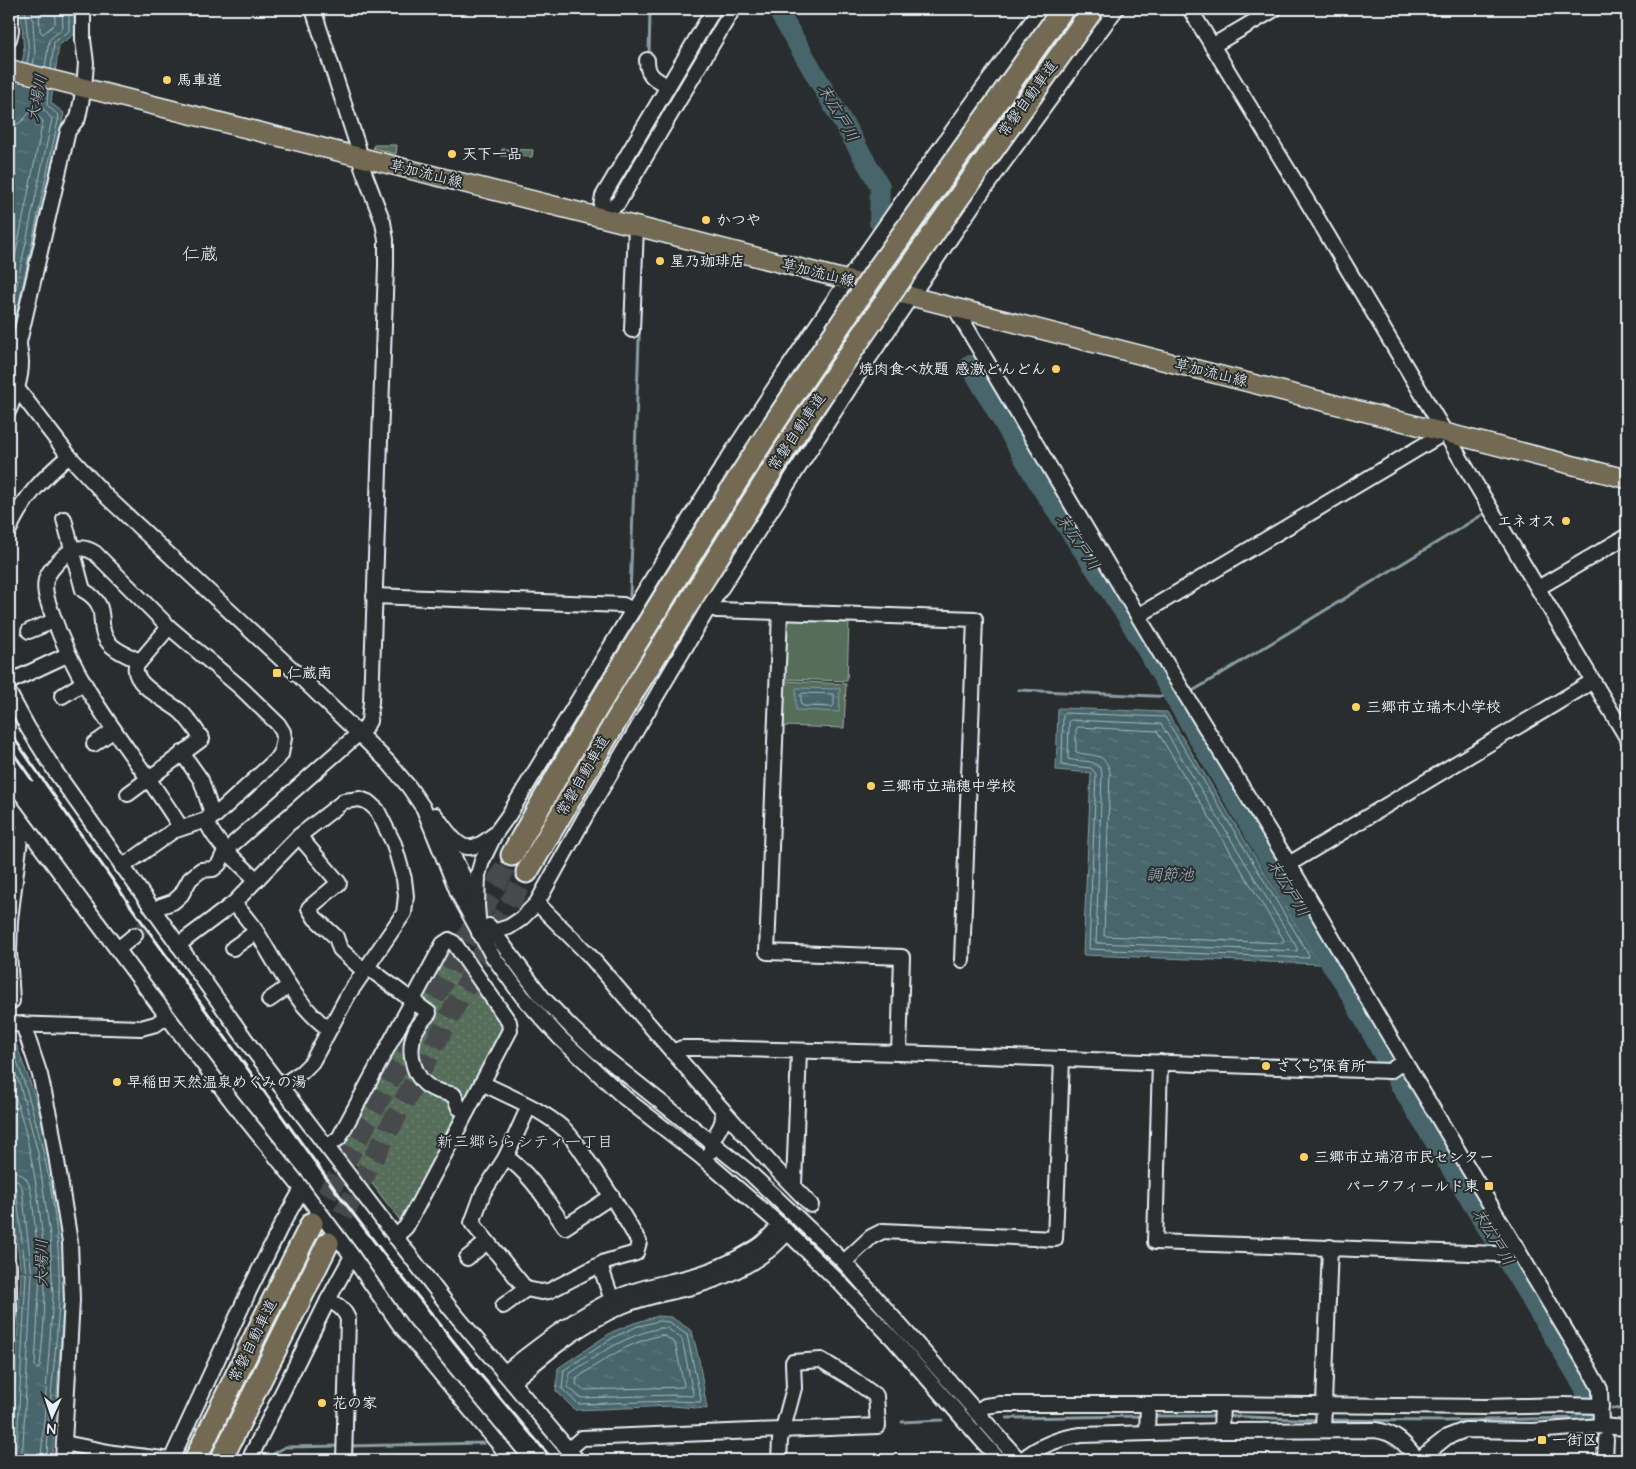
<svg xmlns="http://www.w3.org/2000/svg" width="1636" height="1469" viewBox="0 0 1636 1469" font-family="'Architects Daughter','Klee One',sans-serif">
  <style>
    .grass { fill: #566d5a; stroke: #9fafa9 }
    .park { fill: url(#park-dots); stroke: #9fafa9 }
    .water { fill: url(#water-ripples); stroke: #879da3 }
    .pier { fill: #2a2d2e }
    .lines { fill: none; stroke-linecap: round; stroke-linejoin: round }
    .shore { stroke: #a8b9bf; stroke-width: 1 }
    .stream { stroke: #879da3; stroke-width: 3 }
    .river { stroke: #47656a; stroke-width: 20 }
    .minor-tunnel { stroke: #464a4c; stroke-width: 14; stroke-dasharray: 14 7; stroke-linecap: butt }
    .highway-tunnel { stroke: #464a4c; stroke-width: 21; stroke-dasharray: 21 11; stroke-linecap: butt }
    .minor-casing { stroke: #e8f1f8; stroke-width: 18 }
    .major-casing { stroke: #e8f1f8; stroke-width: 21 }
    .highway-casing { stroke: #e8f1f8; stroke-width: 25 }
    .minor { stroke: #2a2d2e; stroke-width: 14 }
    .major { stroke: #736b52; stroke-width: 18 }
    .highway { stroke: #736b52; stroke-width: 21 }
    .rail { stroke: #e8f1f8; stroke-width: 3 }
    .highway-bridge-casing { stroke: #e8f1f8; stroke-width: 25; stroke-linecap: butt }
    .highway-bridge { stroke: #736b52; stroke-width: 21 }
    .poi-dot { fill: #ffd166; stroke: #2a2d2e; stroke-width: 2 }
    .labels { text-anchor: middle; dominant-baseline: central; stroke-width: 4; stroke-linejoin: round; paint-order: stroke }
    .poi-label { font-size: 15px; font-weight: bold; fill: #e8f1f8; stroke: #2a2d2e; text-anchor: start }
    .street-label { font-size: 15px; fill: #e8f1f8; stroke: #2a2d2e }
    .water-label { font-size: 16px; font-style: italic; fill: #a8b9bf; stroke: #2a2d2e }
    .neighbourhood-label { font-size: 16px; fill: #e8f1f8; stroke: #2a2d2e }
    .quarter-label { font-size: 18px; fill: #e8f1f8; stroke: #2a2d2e }
  </style>
  <defs>
    <pattern id="park-dots" width="8" height="8" patternUnits="userSpaceOnUse" patternTransform="scale(1.25)"><rect width="8" height="8" fill="#566d5a"/><path d="M2 2h.1M6 6h.1" fill="none" stroke="#6e8272" stroke-width="1.8" stroke-linecap="round"/></pattern>
    <pattern id="water-ripples" width="26" height="14" patternUnits="userSpaceOnUse" patternTransform="scale(1.25)"><rect width="26" height="14" fill="#47656a"/><path d="M2 4q2-2 4 0t4 0M15 11q2-2 4 0t4 0" fill="none" stroke="#627c80"/></pattern>
  </defs>
  <rect width="100%" height="100%" fill="#2a2d2e"/>
  <filter id="ink" filterUnits="userSpaceOnUse"><feTurbulence type="fractalNoise" baseFrequency=".02" numOctaves="2"/><feDisplacementMap in="SourceGraphic" scale="10" xChannelSelector="R" yChannelSelector="G"/><feConvolveMatrix kernelMatrix="1 2 1 2 8 2 1 2 1" color-interpolation-filters="sRGB"/></filter>
  <g filter="url(#ink)">
    <g class="grass">
      <path d="M374,145h23l-1,9 -23,-6z"/>
      <path d="M502,149l31,1 -1,7 -31,-1z"/>
      <path d="M786,620l63,2 -2,59 -63,-2z"/>
      <path d="M785,681l61,3 -2,44 -61,-2z"/>
    </g>
    <path class="park" d="M447,948h5l52,75v6l-100,191h-4l-58,-75z"/>
    <g class="water">
      <path d="M21,9h52l2,25 -16,11 -8,58 13,10 -55,264v-261l15,-62z"/>
      <path d="M796,688l44,1 -1,23 -43,-2z"/>
      <path d="M1058,708l109,4 153,252 -237,-9 8,-182 -35,-3z"/>
      <path d="M9,1025l21,57 8,26 11,43 13,83 2,62 -12,164h-42l11,-185 -12,-99z"/>
      <path d="M658,1316l13,1 21,14 7,29 8,49 -34,-3 -98,4 -19,-19 2,-23 54,-36 22,-9z"/>
      <path d="M1276,1457l105,2 1,1h-103z"/>
    </g>
    <path class="pier" d="M19,61l40,10 -4,21 -40,-10z"/>
    <g class="lines">
      <g class="shore">
        <path d="M25,9l4,44 -2,10"/>
        <path d="M32,9l3,44 -2,12"/>
        <path d="M39,9l1,22 3,3 12,-10v-15"/>
        <path d="M45,68l4,-28 14,-12 -1,-19"/>
        <path d="M51,69l3,-27 15,-11v-22"/>
        <path d="M9,126c13,-1 16,-8 23,-17l11,12 -34,165"/>
        <path d="M9,322l43,-203 -11,-13 1,-18"/>
        <path d="M14,327l45,-211 -12,-11 1,-16"/>
        <path d="M803,693l30,1 1,2v9l-2,2 -29,-1 -2,-2v-9z"/>
        <path d="M1065,713l100,4 144,238 -1,3 -219,-9 7,-175 -5,-6 -29,-3 1,-50z"/>
        <path d="M1071,720l90,4 136,224v3l-201,-8 6,-170c-5,-16 -21,-10 -34,-14l1,-37z"/>
        <path d="M1078,727l79,4 127,209 -1,3 -179,-7 6,-164c-5,-21 -19,-15 -34,-20v-22z"/>
        <path d="M9,1039c30,80 53,173 50,259 -2,54 -11,108 -12,162"/>
        <path d="M9,1056l11,29 18,68 12,82 3,61 -12,164"/>
        <path d="M9,1078c25,68 35,145 36,216 0,24 -3,49 -5,73l-2,2 -3,-3 5,-92 -8,-76 -3,-14 -4,-7 -8,-5 -8,-1"/>
        <path d="M9,1178l9,3 4,7 10,87 -9,170 -2,10 -5,5"/>
        <path d="M9,1184l4,1 3,4 10,86 -9,170 -2,8 -6,2"/>
        <path d="M659,1321l10,1 18,13 14,65 -1,2 -27,-1 -95,3 -16,-15 2,-19 50,-33 22,-10z"/>
        <path d="M660,1328h7l15,11 11,54 -1,3 -19,-1 -92,3 -13,-11 1,-13c30,-20 55,-38 91,-46z"/>
        <path d="M661,1335l4,1 10,7 9,42 -1,2 -100,3 -7,-6 1,-6c28,-19 50,-35 84,-43z"/>
      </g>
      <g class="stream">
        <path d="M649,56l1,-47"/>
        <path d="M630,596l11,-314"/>
        <path d="M1019,690l156,7"/>
        <path d="M1191,692l291,-177"/>
        <path d="M1612,1408l7,1"/>
        <path d="M1151,1416h66"/>
        <path d="M1226,1416l93,4"/>
        <path d="M1007,1418l137,-2"/>
        <path d="M1328,1420l114,1 140,-3"/>
        <path d="M902,1422l40,-2"/>
        <path d="M348,1446l136,-3"/>
        <path d="M264,1460l21,-13 57,-1"/>
      </g>
      <g class="river">
        <path d="M777,9l103,177 -1,36"/>
        <path d="M970,365l72,124 84,126 205,349 12,17 56,102 187,307 -4,28"/>
      </g>
      <path class="minor-tunnel" d="M135,935l31,-29"/>
      <g class="highway-tunnel">
        <path d="M312,1223l200,-368"/>
        <path d="M328,1243l199,-371"/>
      </g>
      <defs>
        <g id="minor">
          <path d="M1190,9l123,202 314,527"/>
          <path d="M9,39l2,-8v-22"/>
          <path d="M1212,46l63,-37"/>
          <path d="M647,60c0,16 8,19 20,26"/>
          <path d="M599,217l19,-14 115,-194"/>
          <path d="M599,217l4,-21 111,-187"/>
          <path d="M955,308l208,350 126,206 115,197 185,308 11,20 1,37"/>
          <path d="M632,330l4,-104"/>
          <path d="M9,378l60,78 39,42 185,172 95,92 21,25 15,22 35,86 33,60 30,41 38,42 65,60 75,58 80,69 59,57 55,58 105,120"/>
          <path d="M9,410c6,-15 12,-31 12,-47 0,-7 -2,-14 -2,-21l49,-211 10,-13 6,-30 2,-25 -3,-23v-31"/>
          <path d="M64,519l19,71c32,18 8,37 29,56 8,7 19,11 28,15"/>
          <path d="M9,530c13,-31 35,-53 60,-74"/>
          <path d="M1538,588l89,-52"/>
          <path d="M374,596l249,9 10,5"/>
          <path d="M709,607l8,3 258,9 -13,341"/>
          <path d="M1138,616l306,-183"/>
          <path d="M29,631l25,-10"/>
          <path d="M9,682l58,-27"/>
          <path d="M9,693l19,35 27,43 198,279 74,97 123,161 127,152"/>
          <path d="M62,696l21,-13"/>
          <path d="M94,744l20,-14"/>
          <path d="M182,753l19,27 10,30 -3,15c11,22 31,38 49,55"/>
          <path d="M128,794l74,-55c-7,-10 -13,-20 -22,-28 -12,-10 -48,-26 -44,-45l33,-39"/>
          <path d="M9,804l158,212 66,87 69,86 50,67 48,69 112,135"/>
          <path d="M435,815c18,23 27,47 57,21"/>
          <path d="M299,836l40,47 -30,25 6,10 21,19 4,12 24,22"/>
          <path d="M234,843l131,-115 4,-7 2,-19 15,-436v-26l-3,-18 -21,-55 -4,-20 -45,-138"/>
          <path d="M447,843l30,62"/>
          <path d="M1289,864l304,-183"/>
          <path d="M122,867l51,-36 36,-12 7,-4 62,-57 3,-4 3,-16 -1,-6 -5,-8 -37,-36 -72,-61 -74,-74c-11,-7 -21,-6 -31,3 -6,6 -16,15 -18,24 -3,12 3,25 7,36 28,82 84,140 128,212"/>
          <path d="M234,903c8,10 17,20 24,31 19,31 40,74 71,95"/>
          <path d="M537,903l52,52 133,154c5,20 -12,24 -11,42"/>
          <path d="M161,906l12,-4 8,-7 9,-16 11,-9 12,-1 6,-5 7,-15"/>
          <path d="M489,926l53,71 29,30 27,25 152,121 94,89 175,198"/>
          <path d="M479,930l-2,-25 1,-30 4,-14 13,-27 13,-18c71,-116 140,-234 214,-348 101,-156 209,-309 319,-459"/>
          <path d="M479,933l14,-1 16,-5 12,-8 16,-16 49,-88 123,-208 150,-234 120,-177 137,-187"/>
          <path d="M178,945l56,-42 65,-67 45,-35 16,-2 8,3 9,8 17,34 10,35 2,17 -2,17 -56,82 -36,67 -10,10 -21,14"/>
          <path d="M233,948l23,-16"/>
          <path d="M118,949l17,-14"/>
          <path d="M367,967l62,46c-5,6 -11,12 -14,19 -8,19 -2,46 16,56 7,4 15,5 23,7l5,13 8,3"/>
          <path d="M269,1000l20,-14"/>
          <path d="M12,1001l-3,-49 1,-32 10,-81 5,-13"/>
          <path d="M9,1024l132,4 15,-4 11,-8"/>
          <path d="M23,1024l17,51 11,49 19,118 2,58 -9,160"/>
          <path d="M673,1052l9,-4h15l202,5 3,-96 -135,-5 13,-340"/>
          <path d="M899,1053l491,18 14,-10"/>
          <path d="M1160,1062l-5,180 344,12 16,-9"/>
          <path d="M482,1083c28,14 60,26 83,47 10,10 17,22 25,34 18,25 33,51 49,78l-3,11 -31,9 -56,29 -8,1 -15,-3 -54,-66 11,-30 23,-36 23,-51"/>
          <path d="M722,1109l51,57 38,39"/>
          <path d="M327,1147l12,-9 104,-194 6,-4 5,3 55,79 1,8 -104,197 -11,10"/>
          <path d="M506,1157c25,17 41,45 59,70l47,-31"/>
          <path d="M794,1185l5,-134"/>
          <path d="M467,1258l20,-16"/>
          <path d="M844,1262l27,-25 12,-6 172,8 7,-180"/>
          <path d="M600,1265l12,35"/>
          <path d="M9,1266v48"/>
          <path d="M328,1300c10,5 16,9 20,19l-4,141"/>
          <path d="M503,1306l23,-17"/>
          <path d="M504,1373c36,-28 72,-57 114,-76 20,-9 42,-13 63,-18 26,-6 54,-18 77,-33 8,-5 15,-14 22,-21"/>
          <path d="M512,1382c34,-29 68,-58 110,-76 21,-9 44,-13 66,-18 27,-7 57,-19 80,-37 7,-5 13,-12 19,-18"/>
          <path d="M976,1412l9,-6 15,-2h222l263,3 77,-2 39,1"/>
          <path d="M1323,1430l7,-183"/>
          <path d="M1221,1431l1,-27"/>
          <path d="M1147,1432l1,-27"/>
          <path d="M64,1443l50,10 57,7"/>
          <path d="M568,1450l14,-12 296,-12 -2,-30 -25,-18 -30,-18 -28,2 1,26 -14,52 -1,20"/>
          <path d="M171,1460l78,-169 32,-65 21,-37"/>
          <path d="M249,1460l79,-160 24,-44"/>
          <path d="M1022,1460c18,-15 37,-22 59,-25l140,-4 154,-1c22,3 30,14 43,30"/>
          <path d="M1418,1460l29,-23 18,-7 68,1 68,-5 26,2"/>
          <path d="M1605,1460l1,-21"/>
        </g>
        <path id="major" d="M9,69l638,160 980,250"/>
        <g id="highway">
          <path d="M512,855c82,-146 170,-289 261,-430"/>
          <path d="M527,872l109,-185 157,-250"/>
          <path d="M195,1460l78,-160 39,-77"/>
          <path d="M221,1460l107,-217"/>
        </g>
      </defs>
      <use href="#minor" class="minor-casing"/>
      <use href="#major" class="major-casing"/>
      <use href="#highway" class="highway-casing"/>
      <use href="#minor" class="minor"/>
      <use href="#major" class="major"/>
      <use href="#highway" class="highway"/>
      <g class="rail">
        <path d="M9,731l123,177 201,279 50,66 96,120 74,87"/>
        <path d="M9,747l23,33"/>
      </g>
      <defs>
        <g id="highway-bridge">
          <path d="M773,425l104,-155 186,-261"/>
          <path d="M793,437l110,-161 190,-267"/>
        </g>
      </defs>
      <use href="#highway-bridge" class="highway-bridge-casing"/>
      <use href="#highway-bridge" class="highway-bridge"/>
    </g>
  </g>
  <g class="poi-dot">
    <circle cx="167" cy="80" r="5"/>
    <circle cx="452" cy="154" r="5"/>
    <circle cx="706" cy="220" r="5"/>
    <circle cx="660" cy="261" r="5"/>
    <circle cx="1056" cy="369" r="5"/>
    <circle cx="1566" cy="521" r="5"/>
    <rect x="272" y="668" width="10" height="10" rx="2.5"/>
    <circle cx="1356" cy="707" r="5"/>
    <circle cx="871" cy="786" r="5"/>
    <circle cx="1266" cy="1066" r="5"/>
    <circle cx="117" cy="1082" r="5"/>
    <circle cx="1304" cy="1157" r="5"/>
    <rect x="1484" y="1181" width="10" height="10" rx="2.5"/>
    <circle cx="322" cy="1403" r="5"/>
    <rect x="1537" y="1435" width="10" height="10" rx="2.5"/>
  </g>
  <g class="labels">
    <g class="poi-label">
      <text x="177" y="80">馬車道</text>
      <text x="462" y="154">天下一品</text>
      <text x="716" y="220">かつや</text>
      <text x="670" y="261">星乃珈琲店</text>
      <text x="1046" y="369" text-anchor="end">焼肉食べ放題 感激どんどん</text>
      <text x="1556" y="521" text-anchor="end">エネオス</text>
      <text x="287" y="673">仁蔵南</text>
      <text x="1366" y="707">三郷市立瑞木小学校</text>
      <text x="881" y="786">三郷市立瑞穂中学校</text>
      <text x="1276" y="1066">さくら保育所</text>
      <text x="127" y="1082">早稲田天然温泉めぐみの湯</text>
      <text x="1314" y="1157">三郷市立瑞沼市民センター</text>
      <text x="1479" y="1186" text-anchor="end">パークフィールド東</text>
      <text x="332" y="1403">花の家</text>
      <text x="1552" y="1440">一街区</text>
    </g>
    <g class="street-label">
      <text transform="translate(1028 99) rotate(-54)">常磐自動車道</text>
      <text transform="translate(426 174) rotate(14)">草加流山線</text>
      <text transform="translate(818 273) rotate(14)">草加流山線</text>
      <text transform="translate(1211 373) rotate(14)">草加流山線</text>
      <text transform="translate(797 432) rotate(-56)">常磐自動車道</text>
      <text transform="translate(583 776) rotate(-60)">常磐自動車道</text>
      <text transform="translate(253 1341) rotate(-64)">常磐自動車道</text>
    </g>
    <g class="water-label">
      <text transform="translate(37 98) rotate(-79)">大場川</text>
      <text transform="translate(838 113) rotate(60)">末広戸川</text>
      <text transform="translate(1078 542) rotate(56)">末広戸川</text>
      <text x="1170" y="875">調節池</text>
      <text transform="translate(1288 888) rotate(59)">末広戸川</text>
      <text transform="translate(1493 1237) rotate(59)">末広戸川</text>
      <text transform="translate(42 1263) rotate(-90)">大場川</text>
    </g>
    <g class="neighbourhood-label">
      <text x="525" y="1142">新三郷ららシティ一丁目</text>
    </g>
    <g class="quarter-label">
      <text x="200" y="254">仁蔵</text>
    </g>
  </g>
  <rect width="1636" height="1469" fill="none" stroke="#2a2d2e" stroke-width="30"/>
  <rect x="15" y="15" width="1606" height="1439" fill="none" stroke="#e8f1f8" stroke-width="2" filter="url(#ink)"/>
  <g transform="translate(52 1416) rotate(183)" stroke="#2a2d2e" stroke-width="4" paint-order="stroke">
  <path d="M0-4L9 19L0 12L-9 19Z" fill="#e8f1f8"/>
  <text y="-8" font-size="14" font-weight="bold" text-anchor="middle" fill="#e8f1f8">N</text>
  </g>
</svg>
